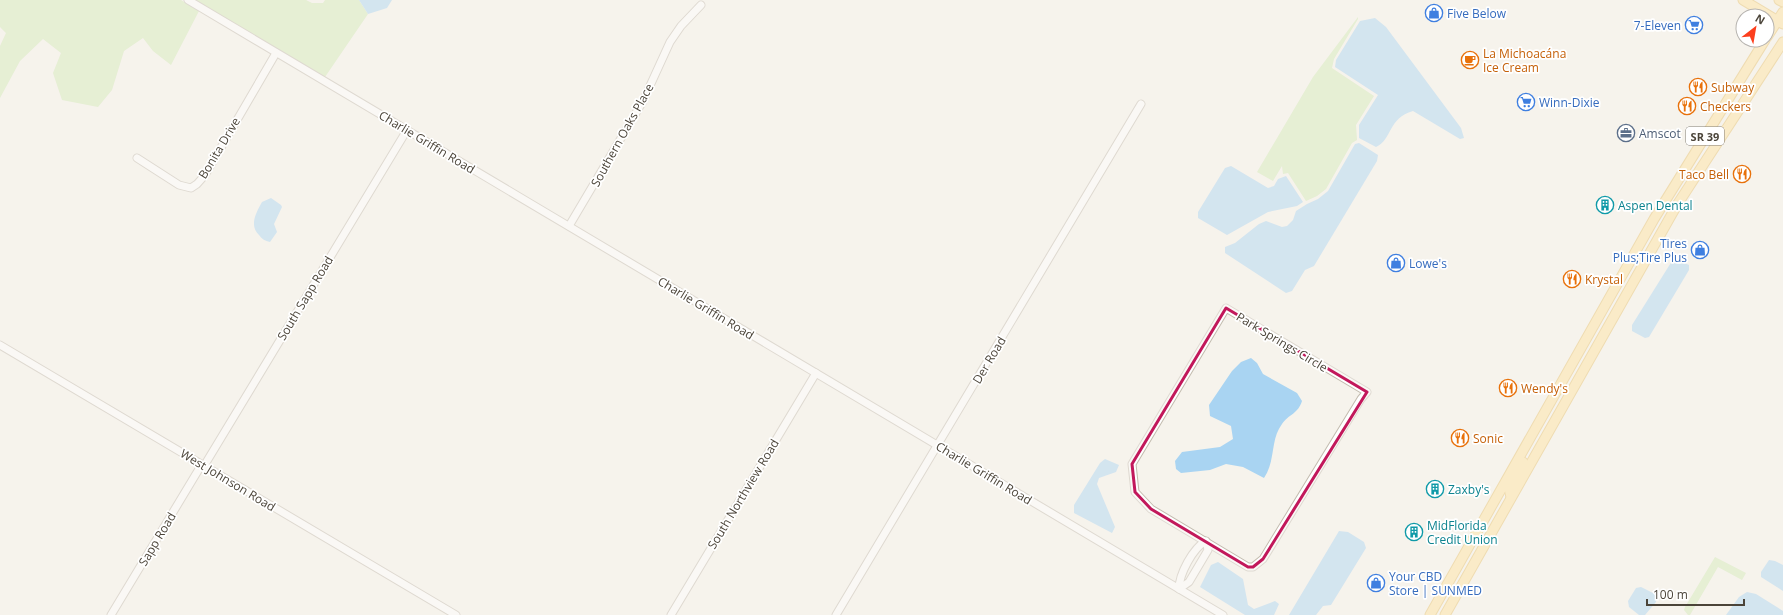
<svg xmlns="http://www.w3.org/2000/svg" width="1783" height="615" viewBox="0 0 1783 615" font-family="'Open Sans',sans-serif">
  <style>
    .green { fill: #d2eab5 }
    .water { fill: #a9d4f2 }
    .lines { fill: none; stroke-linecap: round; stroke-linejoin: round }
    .minor-casing { stroke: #c2bbae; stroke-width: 9 }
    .major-casing { stroke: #e6c16a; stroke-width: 11 }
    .minor { stroke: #fff; stroke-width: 7 }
    .major { stroke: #ffe39c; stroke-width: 9 }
    .marked { fill: none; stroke: #c2185b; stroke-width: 3; stroke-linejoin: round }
    .labels { text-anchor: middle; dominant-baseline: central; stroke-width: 3.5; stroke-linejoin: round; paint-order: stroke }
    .shield { fill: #fff; stroke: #817c74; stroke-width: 1 }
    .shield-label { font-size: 11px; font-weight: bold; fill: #4b4439 }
    .shop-label { font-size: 12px; fill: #366cbe; stroke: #fff; text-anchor: start }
    .food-label { font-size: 12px; fill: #c56008; stroke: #fff; text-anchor: start }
    .service-label { font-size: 12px; fill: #4e5e75; stroke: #fff; text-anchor: start }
    .street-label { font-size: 12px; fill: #4b4439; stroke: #fff }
    .culture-label { font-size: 12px; fill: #0d838f; stroke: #fff; text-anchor: start }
  </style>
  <rect width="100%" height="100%" fill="#f6f3ec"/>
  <g class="green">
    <path d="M0,0h181l18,11 -28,54 -18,-14 -10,-13 -19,13 -12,39 -14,17 -36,-7 -9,-27 8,-20 -18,-14 -23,22 -20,37v-52l6,-13 -6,-6z"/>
    <path d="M195,0h111l6,3h11l2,-3h34l9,14 -43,63z"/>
    <path d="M1358,17v2l-24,40 -2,9 42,28 -18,29 1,15 -5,3 -26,46 -9,7 -11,5 -18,-28 -5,1 -1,-8 -9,15 -16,-9 56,-95z"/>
    <path d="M1715,557l31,16 -4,7 -24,-13 -28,48h-2l-4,-5 1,-3z"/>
  </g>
  <g class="water">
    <path d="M359,0h33l-5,8 -19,6z"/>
    <path d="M1375,18l11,9 75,101 3,10 -4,1 -47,-28c-25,7 -21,29 -37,36l-17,-9v-13l19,-30 -43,-28 1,-7 24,-39z"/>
    <path d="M1359,143l19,12 -1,6 -63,105 -9,4 -13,21 -6,2 -61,-40v-6l10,-4 24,-19 7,-3 16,6 5,-1 6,-6 3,-9 11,-7 11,-5 10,-8 27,-47z"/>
    <path d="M1231,166l37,22 6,-2 4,-7 8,-3 17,26 -6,4 -29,6 -41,23 -29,-17v-6l27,-44z"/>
    <path d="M271,198l10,7 1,2 -8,17 3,8 -7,10c-5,-1 -8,-3 -11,-7 -10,-10 -3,-22 3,-33z"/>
    <path d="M1678,260l11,5v5l-40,67 -4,1 -13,-7v-6l40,-64z"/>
    <path d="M1251,358l6,5 6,11 34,19 5,8c-4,13 -13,13 -20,23 -12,16 -6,36 -18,54l-21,-11 -17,-3 -16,6 -29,3 -5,-4 -1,-8 7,-9 38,-5 13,-8 -2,-13 -21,-10 -1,-11 23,-34 9,-9z"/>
    <path d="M1105,459l14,6 -3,7 -17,6 -2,6 18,43 -3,6 -38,-20v-8l26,-42z"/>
    <path d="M1339,531l9,1 16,10 2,6 -35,57 -8,1 -7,9h-27z"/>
    <path d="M1769,560l6,1 8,4v26l-22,-14v-5z"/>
    <path d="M1218,562l25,17 5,26 6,4 21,-8 4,3 -5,11h-29l-45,-28 11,-22z"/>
    <path d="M1641,587l16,8 -1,7 -11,13h-6l-10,-8 -1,-6 8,-13z"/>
    <path d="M1747,592l9,2 27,17v4h-57l13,-18z"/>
  </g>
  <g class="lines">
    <defs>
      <g id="minor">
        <path d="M188,0l1035,615"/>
        <path d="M137,158l42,27 12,3 6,-4 8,-9 71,-122"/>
        <path d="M569,226l74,-125 27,-59 11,-16 20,-21"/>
        <path d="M1226,308l141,84 -6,7 -98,160 -10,8h-5l-97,-58 -16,-17 -3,-28z"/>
        <path d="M0,345l456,270"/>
        <path d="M1206,541l2,9 -19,32 -10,7c0,-15 14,-41 27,-48z"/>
        <path d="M111,615l88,-146 5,-3 203,-336"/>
        <path d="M671,615l145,-242"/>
        <path d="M836,615l305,-511"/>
      </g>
      <g id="major">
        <path d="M1743,0l40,24"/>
        <path d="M1779,0l4,2"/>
        <path d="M1767,37l16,-25"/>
        <path d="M1511,497l-2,-9 14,-26"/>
        <path d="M1430,615l224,-396 111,-179"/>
        <path d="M1445,615l232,-410 106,-163"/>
      </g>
    </defs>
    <use href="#minor" class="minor-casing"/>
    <use href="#major" class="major-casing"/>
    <use href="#minor" class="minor"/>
    <use href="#major" class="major"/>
  </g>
  <path d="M0 0H1783V615H0ZM1226,308l141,84 -104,167 -10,8h-5l-97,-58 -16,-17 -3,-28z" fill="#f6f3ec" fill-opacity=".55" fill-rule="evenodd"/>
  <path class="marked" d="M1226,308l141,84 -104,167 -10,8h-5l-97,-58 -16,-17 -3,-28z"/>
  <defs>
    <symbol id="shop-ring" viewBox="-11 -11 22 22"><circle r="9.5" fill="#fff" stroke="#3f7fe0" stroke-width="1.5"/><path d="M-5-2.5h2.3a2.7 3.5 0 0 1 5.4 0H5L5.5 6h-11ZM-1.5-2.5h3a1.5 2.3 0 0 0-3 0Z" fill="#3f7fe0"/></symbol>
    <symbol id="supermarket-ring" viewBox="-11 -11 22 22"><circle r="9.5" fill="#fff" stroke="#3f7fe0" stroke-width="1.5"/><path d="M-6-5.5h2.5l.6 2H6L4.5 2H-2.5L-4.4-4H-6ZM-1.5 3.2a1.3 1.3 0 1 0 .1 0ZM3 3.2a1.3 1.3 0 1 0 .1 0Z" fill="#3f7fe0"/></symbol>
    <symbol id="cafe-ring" viewBox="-11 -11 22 22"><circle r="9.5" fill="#fff" stroke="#e8710a" stroke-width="1.5"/><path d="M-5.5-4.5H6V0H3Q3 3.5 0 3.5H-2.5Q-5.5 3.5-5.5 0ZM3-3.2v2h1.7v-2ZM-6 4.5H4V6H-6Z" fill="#e8710a"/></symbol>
    <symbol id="restaurant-ring" viewBox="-11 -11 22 22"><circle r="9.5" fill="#fff" stroke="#e8710a" stroke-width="1.5"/><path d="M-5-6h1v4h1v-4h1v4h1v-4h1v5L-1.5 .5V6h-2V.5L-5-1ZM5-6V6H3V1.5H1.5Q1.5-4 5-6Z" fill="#e8710a"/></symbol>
    <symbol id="office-ring" viewBox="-11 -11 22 22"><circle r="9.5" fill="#fff" stroke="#5c6f8a" stroke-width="1.5"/><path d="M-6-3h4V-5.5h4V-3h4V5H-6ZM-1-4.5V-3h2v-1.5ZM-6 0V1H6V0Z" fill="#5c6f8a"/></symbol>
    <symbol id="building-ring" viewBox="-11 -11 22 22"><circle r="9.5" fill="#fff" stroke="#0f9aa8" stroke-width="1.5"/><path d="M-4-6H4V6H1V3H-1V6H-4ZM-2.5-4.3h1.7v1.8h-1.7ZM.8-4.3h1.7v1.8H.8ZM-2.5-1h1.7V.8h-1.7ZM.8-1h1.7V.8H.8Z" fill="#0f9aa8"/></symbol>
  </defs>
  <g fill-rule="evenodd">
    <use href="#shop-ring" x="1424" y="3" width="20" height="20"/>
    <use href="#supermarket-ring" x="1684" y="15" width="20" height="20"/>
    <use href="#cafe-ring" x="1460" y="50" width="20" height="20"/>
    <use href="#restaurant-ring" x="1688" y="77" width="20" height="20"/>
    <use href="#supermarket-ring" x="1516" y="92" width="20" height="20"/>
    <use href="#restaurant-ring" x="1677" y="96" width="20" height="20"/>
    <use href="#office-ring" x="1616" y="123" width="20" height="20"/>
    <use href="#restaurant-ring" x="1732" y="164" width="20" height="20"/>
    <use href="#building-ring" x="1595" y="195" width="20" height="20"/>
    <use href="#shop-ring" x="1690" y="240" width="20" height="20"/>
    <use href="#shop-ring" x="1386" y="253" width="20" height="20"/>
    <use href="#restaurant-ring" x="1562" y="269" width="20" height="20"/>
    <use href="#restaurant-ring" x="1498" y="378" width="20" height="20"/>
    <use href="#restaurant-ring" x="1450" y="428" width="20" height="20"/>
    <use href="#building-ring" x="1425" y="479" width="20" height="20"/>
    <use href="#building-ring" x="1404" y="522" width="20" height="20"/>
    <use href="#shop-ring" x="1366" y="573" width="20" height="20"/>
  </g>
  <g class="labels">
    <rect class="shield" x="1686" y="127" width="38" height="18" rx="3"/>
    <g class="shield-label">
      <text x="1705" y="136">SR 39</text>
    </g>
    <g class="shop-label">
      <text x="1447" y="13">Five Below</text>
      <text x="1681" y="25" text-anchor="end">7-Eleven</text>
      <text x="1539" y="102">Winn-Dixie</text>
      <text x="1687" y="243" text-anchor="end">Tires<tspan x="1687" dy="14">Plus;Tire Plus</tspan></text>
      <text x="1409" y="263">Lowe's</text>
      <text x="1389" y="576">Your CBD<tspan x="1389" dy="14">Store | SUNMED</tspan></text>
    </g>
    <g class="food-label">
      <text x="1483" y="53">La Michoacána<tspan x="1483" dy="14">Ice Cream</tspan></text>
      <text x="1711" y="87">Subway</text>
      <text x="1700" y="106">Checkers</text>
      <text x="1729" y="174" text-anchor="end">Taco Bell</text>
      <text x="1585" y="279">Krystal</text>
      <text x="1521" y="388">Wendy's</text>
      <text x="1473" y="438">Sonic</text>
    </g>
    <g class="service-label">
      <text x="1639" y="133">Amscot</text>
    </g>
    <g class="street-label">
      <text transform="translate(622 135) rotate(-61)">Southern Oaks Place</text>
      <text transform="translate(427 142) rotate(31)">Charlie Griffin Road</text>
      <text transform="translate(219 148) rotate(-59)">Bonita Drive</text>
      <text transform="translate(305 298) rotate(-59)">South Sapp Road</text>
      <text transform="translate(706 308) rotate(31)">Charlie Griffin Road</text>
      <text transform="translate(1282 342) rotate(31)">Park Springs Circle</text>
      <text transform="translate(989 360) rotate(-59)">Der Road</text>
      <text transform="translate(984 473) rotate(31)">Charlie Griffin Road</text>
      <text transform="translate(228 480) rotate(31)">West Johnson Road</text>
      <text transform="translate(743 494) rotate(-59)">South Northview Road</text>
      <text transform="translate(157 539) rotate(-59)">Sapp Road</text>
    </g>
    <g class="culture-label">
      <text x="1618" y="205">Aspen Dental</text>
      <text x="1448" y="489">Zaxby's</text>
      <text x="1427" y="525">MidFlorida<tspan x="1427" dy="14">Credit Union</tspan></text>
    </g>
  </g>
  <g transform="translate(1755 28) rotate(31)"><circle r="19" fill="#ffffff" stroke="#b7b4b0"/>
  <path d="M0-3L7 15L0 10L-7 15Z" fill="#fc3f1d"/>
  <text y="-6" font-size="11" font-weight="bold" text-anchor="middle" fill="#4b4439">N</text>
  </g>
  <path d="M1647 599v6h97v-6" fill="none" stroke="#4b4439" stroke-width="2"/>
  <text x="1653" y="599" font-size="12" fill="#4b4439" stroke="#ffffff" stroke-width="3" paint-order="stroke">100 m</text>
</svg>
